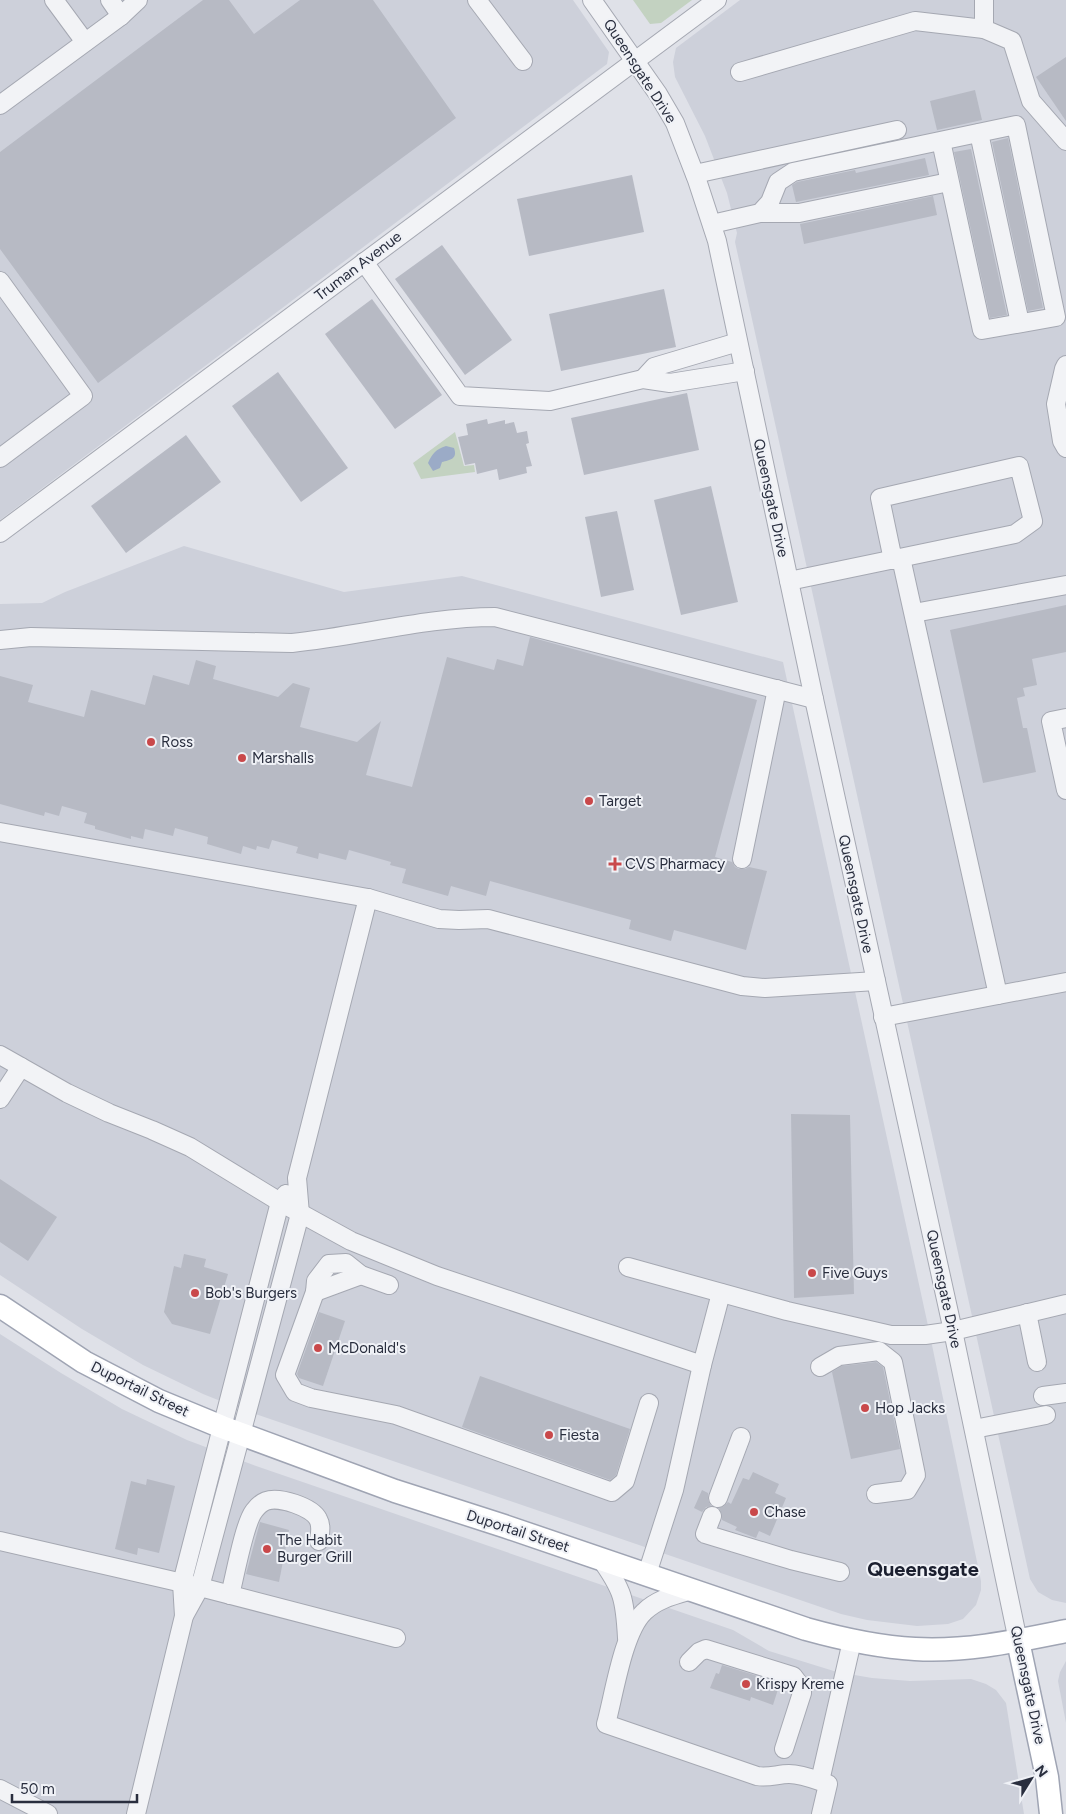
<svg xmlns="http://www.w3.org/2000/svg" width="1066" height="1814" viewBox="0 0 1066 1814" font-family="Figtree,sans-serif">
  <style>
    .built { fill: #cdd0da }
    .green { fill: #c3d2c1 }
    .water { fill: #9babc7 }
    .building { fill: #b7bac4 }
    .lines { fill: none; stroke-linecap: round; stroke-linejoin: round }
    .minor-casing { stroke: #a5a8b2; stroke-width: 20 }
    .major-casing { stroke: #9fa4b3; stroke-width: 25 }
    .minor { stroke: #f2f3f6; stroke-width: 18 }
    .major { stroke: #fff; stroke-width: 22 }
    .poi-dot { fill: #c9484a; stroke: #eff1f6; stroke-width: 2 }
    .labels { text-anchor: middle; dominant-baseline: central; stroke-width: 4; stroke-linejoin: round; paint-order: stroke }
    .street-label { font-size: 15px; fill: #292e3e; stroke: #eff1f6 }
    .poi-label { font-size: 15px; fill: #292e3e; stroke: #eff1f6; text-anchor: start }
    .district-label { font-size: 20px; font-weight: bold; fill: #1b1f2f; stroke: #eff1f6 }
  </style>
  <rect width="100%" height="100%" fill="#dfe1e8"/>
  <g class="built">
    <path d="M0,0h573l36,52 -2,12 -607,456z"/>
    <path d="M740,0h326v1603l-14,-3 -14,-8 -8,-13 -295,-1337 2,-9 -10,-40 -22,-57 -30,-59 -2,-15 3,-14z"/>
    <path d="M184,546l160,46 118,-16 321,86 144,659 54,260v9l-5,15 -13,14 -15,5 -31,2 -50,-6 -26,-6 -603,-206 -35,-14 -60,-29 -61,-36 -82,-54v-671l42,-1 23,-11z"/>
    <path d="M0,1334l61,39 61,36 65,31 72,27 474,163 36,21 68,21 35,6 38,3 61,-2 15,5 10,6 10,13 18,111h-1024z"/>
    <path d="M1066,1661v62l-8,-42 2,-9z"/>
  </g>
  <g class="green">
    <path d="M633,0h59l-31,23 -11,1z"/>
    <path d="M455,432l9,34 10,-1 1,7 -54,7 -8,-16z"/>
  </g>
  <path class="water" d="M446,446l8,2c4,11 -4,12 -12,14l-2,6 -7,3 -5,-8c4,-9 8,-14 18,-17z"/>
  <g class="building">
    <path d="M203,0h26l25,34 46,-34h73l83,118 -358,265 -98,-134v-97z"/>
    <path d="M1066,57v64l-30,-44z"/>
    <path d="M975,90l7,30 -45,10 -7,-29z"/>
    <path d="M1008,138l35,170 -15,3 -36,-169z"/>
    <path d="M971,149l36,166 -17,3 -36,-166z"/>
    <path d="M925,158l4,17 -133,27 -4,-17 5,-3 58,-12 1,3z"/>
    <path d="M632,175l12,57 -115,24 -12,-57z"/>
    <path d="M933,196l4,19 -133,29 -4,-20z"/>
    <path d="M442,245l70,95 -47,35 -70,-96z"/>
    <path d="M664,289l12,58 -115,24 -12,-57z"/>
    <path d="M372,299l70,96 -47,34 -70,-95z"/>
    <path d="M278,372l70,96 -47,34 -69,-96z"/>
    <path d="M687,393l12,57 -115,25 -13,-57z"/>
    <path d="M487,419l1,5 17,-4v4l9,-2 3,11 10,-2 2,12 -3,1 6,22 -6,1 1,6 -28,7 -2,-11 -20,5 -2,-11 -10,2 -7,-28 10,-2 -2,-11z"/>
    <path d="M186,435l35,47 -95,71 -35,-47z"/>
    <path d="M711,486l27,116 -57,13 -27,-115z"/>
    <path d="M617,511l17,79 -33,7 -16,-80z"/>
    <path d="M1066,605v47l-34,7 5,26 -14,3 2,8 -8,2 6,30h4l9,44 -53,11 -33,-153z"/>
    <path d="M530,637l227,63 -42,157 17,5 3,5 4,2h6l4,-2 18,4 -21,79 -72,-20 -3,11 -42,-12 2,-9 -141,-39 -4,15 -35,-10 -3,10 -46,-13 4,-14 -16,-4 1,-3 -42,-12 -3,10 -27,-7 -1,6 -22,-6 2,-6 -26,-7 -3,9 -12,-3 -1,4 -13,-4 -2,8 -34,-10 1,-7 -33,-9 -2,8 -28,-7 -2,10 -12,-3v3l-36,-10v-3l-11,-3 3,-10 -25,-7 -3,10 -14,-4 -1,4 -44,-12v-128l33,9 -5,17 56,15 7,-27 54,15 8,-30 36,10 7,-25 20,6 -3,13 65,18 15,-14 17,5 -10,39 57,15 24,-21 -15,54 46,12 35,-130 47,13 3,-11 26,7z"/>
    <path d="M791,1114l59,1 4,179 -60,4z"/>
    <path d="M0,1179l57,38 -29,44 -28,-19z"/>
    <path d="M184,1254l22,5 -2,8 24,7 -18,60 -38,-10 -8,-12 10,-46 7,2z"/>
    <path d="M319,1312l26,9 -22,65 -24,-8 -2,-4z"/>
    <path d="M876,1362l7,5 17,82 -49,10 -19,-87 10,-6z"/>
    <path d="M480,1376l150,53 -14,46 -6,5 -148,-53z"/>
    <path d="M753,1472l26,12 -4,9 11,5 -16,38 -11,-5 -3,7 -21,-8 2,-3 -15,-7v-6l-3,-6 5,-2 4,-4 3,2 12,-26 6,2z"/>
    <path d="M147,1479l28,7 -16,67 -21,-5 -1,7 -22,-6 16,-68 15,4z"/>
    <path d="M702,1490l6,3v7l3,6 -5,1 -4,5 -8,-4z"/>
    <path d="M260,1522l29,8 -10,52 -33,-8z"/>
    <path d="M722,1665l58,18 -7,22 -22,-8 -1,4 -40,-13 6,-15 3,1z"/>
  </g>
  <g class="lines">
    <defs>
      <g id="minor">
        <path d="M54,0l31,42"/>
        <path d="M110,0l11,16"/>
        <path d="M477,0l46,61"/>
        <path d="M592,0l66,94 17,29 22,57 20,61 97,458 139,632 65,310"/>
        <path d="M984,0v29l28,12 19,60 35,40"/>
        <path d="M740,72l175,-51 69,8"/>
        <path d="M0,105l121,-89 17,-16"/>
        <path d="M979,133l41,190"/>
        <path d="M695,174l202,-44"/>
        <path d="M760,213h39l150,-31"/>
        <path d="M712,224l48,-11 10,-11 8,-20 15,-10 223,-47 40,192 -74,13 -41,-189"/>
        <path d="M364,262l96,134 90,5 93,-22 27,4 75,-12"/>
        <path d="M0,281l83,115 -83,62"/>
        <path d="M1066,365l-2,4 -8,35 6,37 4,7"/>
        <path d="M643,379l11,-12 84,-25"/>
        <path d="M0,533l717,-533"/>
        <path d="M901,558l97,437"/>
        <path d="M789,581l226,-47 18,-13 -14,-55 -139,32 13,62"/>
        <path d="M914,613l152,-28"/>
        <path d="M0,640l31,-3 261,6c68,-7 136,-26 203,-26l319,82"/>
        <path d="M1066,718l-15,3 15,69"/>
        <path d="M0,832l368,66 71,21 20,1 29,-1 254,67 23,2 111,-7"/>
        <path d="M742,859l35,-170"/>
        <path d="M883,1017l183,-35"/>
        <path d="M0,1055l67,38 42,20 43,17 38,17 90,55 71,39 86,35 265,89"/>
        <path d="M0,1099l21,-32"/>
        <path d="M628,1267l159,44 104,24h34l28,-4 113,-27"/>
        <path d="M389,1285l-28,-10 -15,-12 -17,1 -13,17 -1,11 -30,83 10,17 16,6 85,17 216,77 13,-11 24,-78"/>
        <path d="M315,1292l46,-17"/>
        <path d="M1027,1313l10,49"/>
        <path d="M820,1367l19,-11 40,-5 14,11 23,113 -9,15 -31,4"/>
        <path d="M1043,1396l23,-3"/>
        <path d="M974,1429l72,-14"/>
        <path d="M718,1498l23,-61"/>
        <path d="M712,1516l-7,18 86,26 49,12"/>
        <path d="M0,1541l200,46 196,51"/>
        <path d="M600,1558c23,32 25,41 27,80"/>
        <path d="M647,1574l27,-84 28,-125 19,-72"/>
        <path d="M692,1590c-17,5 -35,9 -48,22 -21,20 -30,83 -38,112l151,52c12,2 21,-2 32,-2 13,0 27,6 39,10l-7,30"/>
        <path d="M230,1595c5,-19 14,-71 24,-84 3,-4 7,-8 12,-10 13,-5 46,6 52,18 4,7 2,14 1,22"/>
        <path d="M184,1616l-2,-33 98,-381 6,-8"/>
        <path d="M689,1662l10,-10 7,-3 87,27 9,12v5l-18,56"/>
        <path d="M820,1781l32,-140"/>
        <path d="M0,1789l48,25"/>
        <path d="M136,1814l48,-198 16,-29 100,-373 -3,-36 71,-280"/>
      </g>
      <g id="major">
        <path d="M0,1306l84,56 75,39 63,26 173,64 109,35 302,103c36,10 71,18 109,20 51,3 101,-8 151,-18"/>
        <path d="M1018,1641l29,136 4,37"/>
      </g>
    </defs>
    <use href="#minor" class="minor-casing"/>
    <use href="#major" class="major-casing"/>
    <use href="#minor" class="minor"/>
    <use href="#major" class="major"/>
  </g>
  <g class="poi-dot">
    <circle cx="151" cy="742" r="5"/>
    <circle cx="242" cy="758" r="5"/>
    <circle cx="589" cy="801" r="5"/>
    <path d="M612.5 856.5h5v5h5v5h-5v5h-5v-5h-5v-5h5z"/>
    <circle cx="812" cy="1273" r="5"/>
    <circle cx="195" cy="1293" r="5"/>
    <circle cx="318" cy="1348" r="5"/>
    <circle cx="865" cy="1408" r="5"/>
    <circle cx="549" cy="1435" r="5"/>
    <circle cx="754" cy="1512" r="5"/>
    <circle cx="267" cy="1549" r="5"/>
    <circle cx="746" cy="1684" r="5"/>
  </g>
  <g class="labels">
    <g class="street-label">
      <text transform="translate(640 71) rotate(57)">Queensgate Drive</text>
      <text transform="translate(358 266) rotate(-37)">Truman Avenue</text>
      <text transform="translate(771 498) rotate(78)">Queensgate Drive</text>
      <text transform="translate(856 894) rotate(78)">Queensgate Drive</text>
      <text transform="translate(944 1289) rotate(78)">Queensgate Drive</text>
      <text transform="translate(140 1389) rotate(26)">Duportail Street</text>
      <text transform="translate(518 1531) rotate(18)">Duportail Street</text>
      <text transform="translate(1028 1685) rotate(78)">Queensgate Drive</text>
    </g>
    <g class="poi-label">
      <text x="161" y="742">Ross</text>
      <text x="252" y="758">Marshalls</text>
      <text x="599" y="801">Target</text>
      <text x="625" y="864">CVS Pharmacy</text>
      <text x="822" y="1273">Five Guys</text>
      <text x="205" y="1293">Bob's Burgers</text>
      <text x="328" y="1348">McDonald's</text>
      <text x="875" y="1408">Hop Jacks</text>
      <text x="559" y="1435">Fiesta</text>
      <text x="764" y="1512">Chase</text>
      <text x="277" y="1540">The Habit<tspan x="277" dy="17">Burger Grill</tspan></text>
      <text x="756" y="1684">Krispy Kreme</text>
    </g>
    <g class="district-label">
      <text x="923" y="1569">Queensgate</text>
    </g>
  </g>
  <g transform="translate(1031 1779) rotate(53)" stroke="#eff1f6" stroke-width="4" paint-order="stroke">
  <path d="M0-4L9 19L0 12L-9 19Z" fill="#292e3e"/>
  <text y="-8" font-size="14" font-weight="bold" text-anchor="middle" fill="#292e3e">N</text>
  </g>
  <path d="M12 1794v8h125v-8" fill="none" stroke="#292e3e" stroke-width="2.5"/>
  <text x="20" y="1794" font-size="15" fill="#292e3e" stroke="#eff1f6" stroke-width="4" paint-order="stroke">50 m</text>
</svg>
